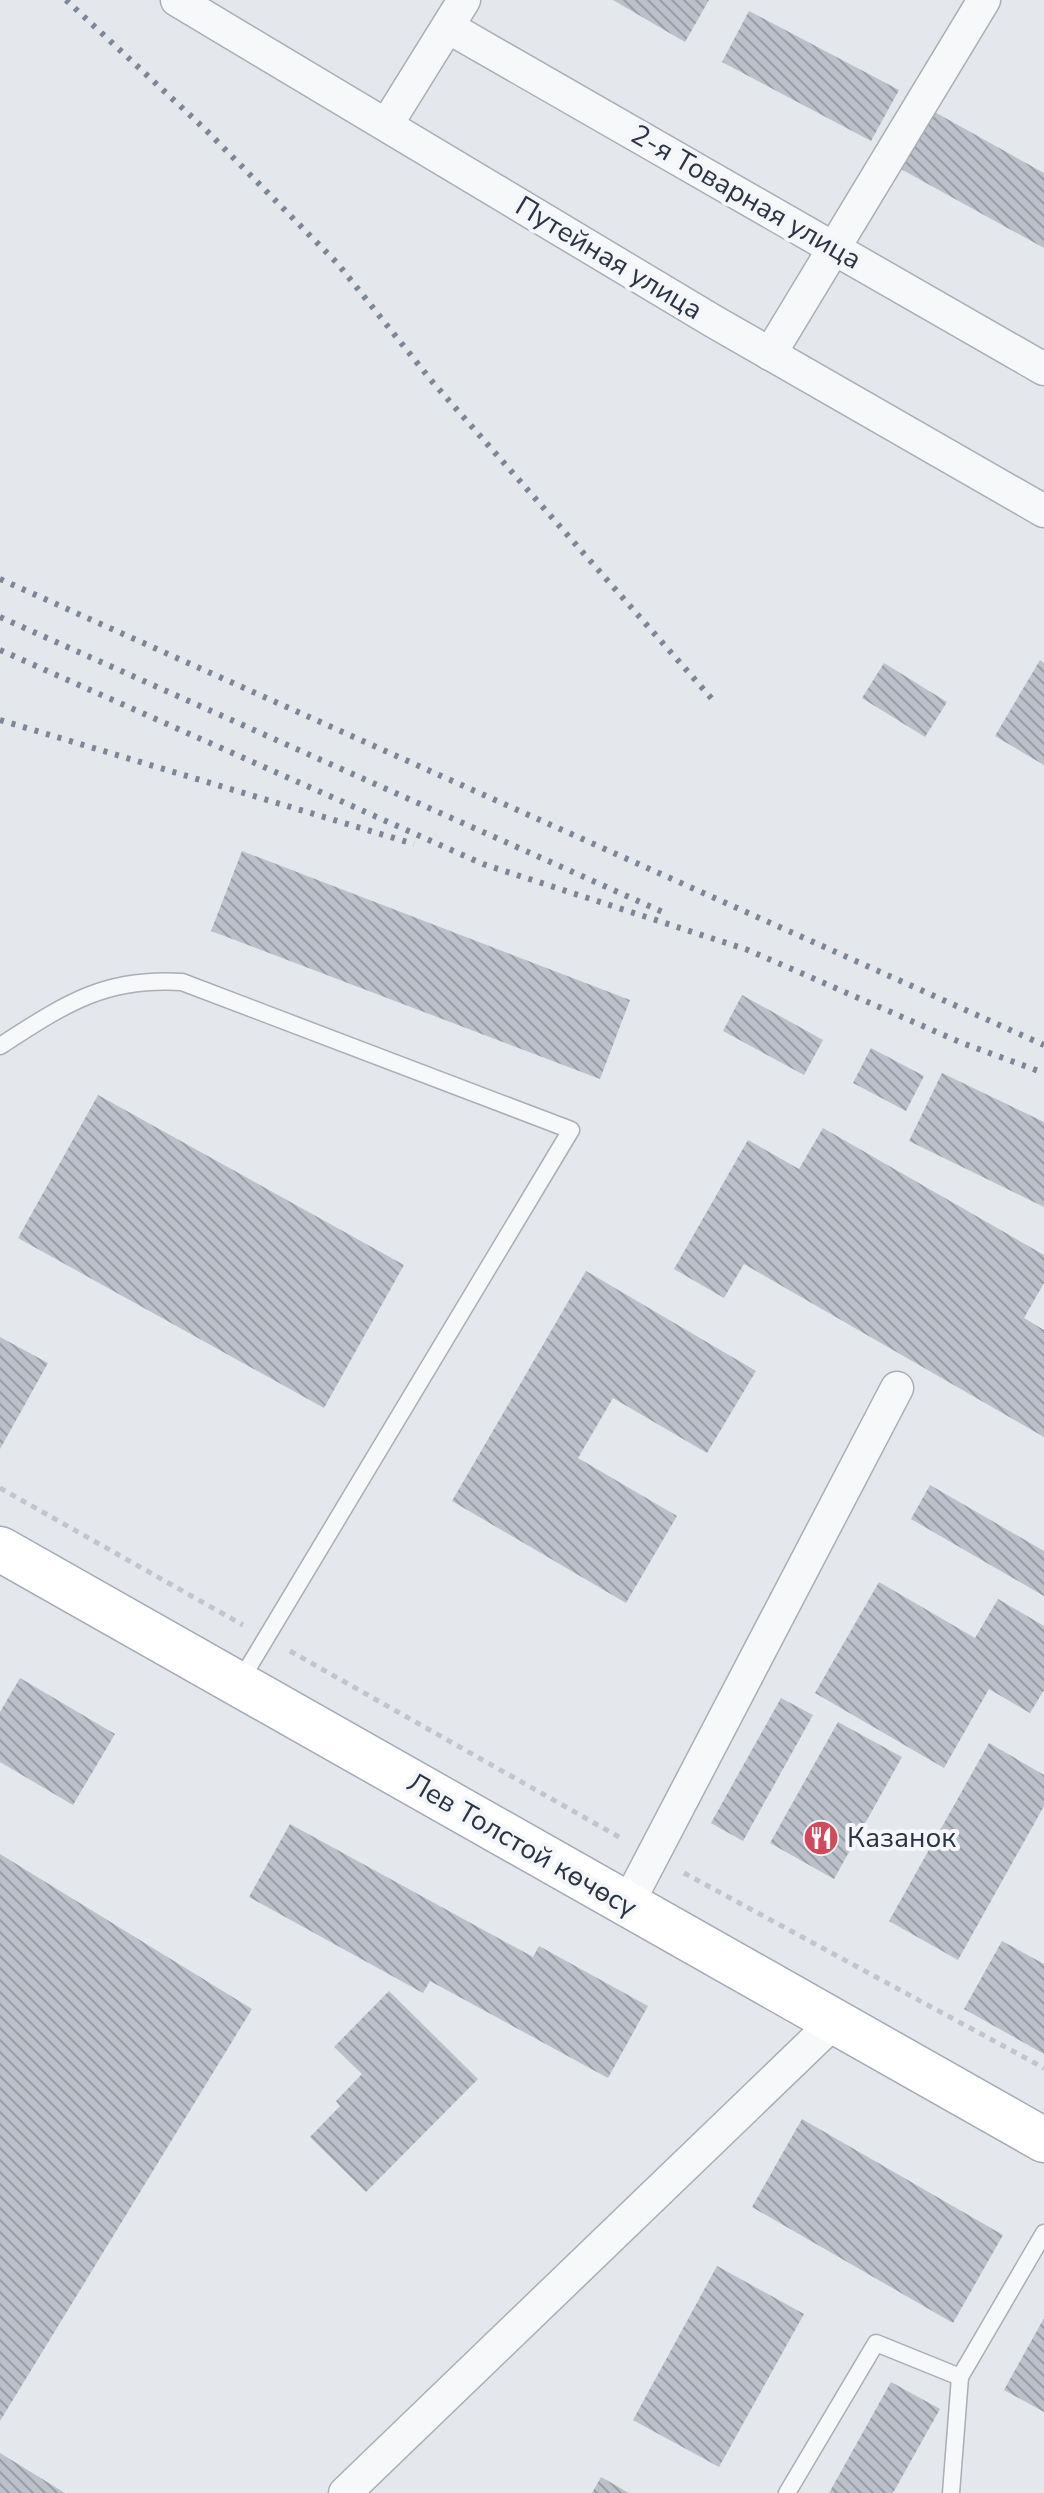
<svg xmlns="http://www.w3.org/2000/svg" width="1044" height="2493" viewBox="0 0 1044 2493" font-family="'Nunito Sans',sans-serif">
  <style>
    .building { fill: url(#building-back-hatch) }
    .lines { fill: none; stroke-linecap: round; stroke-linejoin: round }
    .service-casing { stroke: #a9aeb7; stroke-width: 19 }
    .minor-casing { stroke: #a9aeb7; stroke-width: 35 }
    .primary-casing { stroke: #a3abb8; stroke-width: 47 }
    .path { stroke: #c2c5cb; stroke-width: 5; stroke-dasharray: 6 6; stroke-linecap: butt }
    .service { stroke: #f7f8fa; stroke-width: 16 }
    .minor { stroke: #f7f8fa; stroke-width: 32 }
    .primary { stroke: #fff; stroke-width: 44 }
    .rail { stroke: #7d8696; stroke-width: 6; stroke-dasharray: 4 8; stroke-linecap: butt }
    .labels { text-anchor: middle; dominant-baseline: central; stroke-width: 8; stroke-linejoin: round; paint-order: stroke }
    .street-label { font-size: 28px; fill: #2b3445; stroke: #f4f6f9 }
    .poi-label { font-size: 28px; fill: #2b3445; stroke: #f4f6f9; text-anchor: start }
  </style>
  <defs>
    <pattern id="building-back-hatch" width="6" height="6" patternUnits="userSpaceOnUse" patternTransform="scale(2)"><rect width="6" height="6" fill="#bbc0ca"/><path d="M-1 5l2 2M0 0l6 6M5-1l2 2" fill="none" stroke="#989da6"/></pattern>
  </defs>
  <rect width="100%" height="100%" fill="#e4e7ec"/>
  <g class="building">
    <path d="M613,0h96l-24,42z"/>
    <path d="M749,11l150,79 -28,51 -149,-79z"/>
    <path d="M931,110l113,63v75l-145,-80z"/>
    <path d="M1040,660l4,3v102l-49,-29z"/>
    <path d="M884,663l63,39 -22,35 -63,-39z"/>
    <path d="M242,851l388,149 -30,79 -389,-148z"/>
    <path d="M742,995l81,45 -19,35 -81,-44z"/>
    <path d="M871,1048l53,28 -18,35 -53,-28z"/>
    <path d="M942,1073l102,49v85l-135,-66z"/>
    <path d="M98,1095l306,170 -80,143 -306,-170z"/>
    <path d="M823,1128l221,127v28l-20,35 20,12v107l-300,-173 -20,34 -50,-29 74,-129 51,29z"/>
    <path d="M586,1271l170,100 -49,82 -94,-55 -35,60 99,58 -51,87 -174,-102z"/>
    <path d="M0,1337l48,26 -48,86z"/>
    <path d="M930,1485l114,66v45l-133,-77z"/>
    <path d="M879,1582l96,56 23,-39 46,27v64l-14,23 -41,-24 -45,79 -129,-75z"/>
    <path d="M20,1678l95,56 -42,71 -73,-43v-50z"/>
    <path d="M781,1698l32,17 -70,126 -32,-18z"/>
    <path d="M838,1722l64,35 -68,122 -64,-36z"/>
    <path d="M989,1743l55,32v31l-86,154 -69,-39z"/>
    <path d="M290,1824l243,133 6,-11 109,60 -40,72 -178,-97 -7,12 -174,-96z"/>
    <path d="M0,1854l252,155 -252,412z"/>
    <path d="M1002,1941l42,23v90l-80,-45z"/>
    <path d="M389,1991l89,88 -112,113 -56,-55 30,-31 -4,-5 26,-27 -28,-27z"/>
    <path d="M802,2119l201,116 -50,88 -201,-116z"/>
    <path d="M717,2266l87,48 -85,153 -86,-47z"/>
    <path d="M1044,2318v94l-40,-22z"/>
    <path d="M891,2382l49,27 -47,84h-64z"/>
    <path d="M0,2453l65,40h-65z"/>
    <path d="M601,2477l28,16h-37z"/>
  </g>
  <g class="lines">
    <defs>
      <g id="service">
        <path d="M0,1046c64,-41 103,-69 182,-64l389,148 -332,553"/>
        <path d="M787,2493l89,-150 84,34 84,-144"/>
        <path d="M951,2493l9,-116"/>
      </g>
      <g id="minor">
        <path d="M177,0l536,321 331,190"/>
        <path d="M448,27l596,342"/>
        <path d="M387,124l77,-124"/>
        <path d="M770,354l214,-354"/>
        <path d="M627,1905l270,-517"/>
        <path d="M345,2493l489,-471"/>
      </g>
      <path id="primary" d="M0,1549l1044,591"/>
    </defs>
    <use href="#service" class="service-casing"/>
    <use href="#minor" class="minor-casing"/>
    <use href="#primary" class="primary-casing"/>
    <g class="path">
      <path d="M0,1488l243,137"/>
      <path d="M290,1651l329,186"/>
      <path d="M684,1873l360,195"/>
    </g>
    <use href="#service" class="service"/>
    <use href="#minor" class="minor"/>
    <use href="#primary" class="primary"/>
    <g class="rail">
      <path d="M66,0l140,130 132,134 92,115 282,320"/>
      <path d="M0,579l1044,466"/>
      <path d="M0,617l665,296"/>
      <path d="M0,650l483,214 265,86 214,93 82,30"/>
      <path d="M0,720l414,124"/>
    </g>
  </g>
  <defs>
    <symbol id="restaurant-disc" viewBox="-11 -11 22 22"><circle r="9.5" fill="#d1495b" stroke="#f4f6f9"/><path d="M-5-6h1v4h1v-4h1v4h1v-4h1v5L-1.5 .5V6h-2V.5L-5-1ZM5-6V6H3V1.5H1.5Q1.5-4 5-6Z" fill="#fff"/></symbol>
  </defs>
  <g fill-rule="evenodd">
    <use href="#restaurant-disc" x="801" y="1818" width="40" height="40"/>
  </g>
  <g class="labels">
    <g class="street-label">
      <text transform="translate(746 197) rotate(30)">2-я Товарная улица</text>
      <text transform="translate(609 258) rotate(31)">Путейная улица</text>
      <text transform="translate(522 1845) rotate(30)">Лев Толстой көчөсү</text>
    </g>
    <g class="poi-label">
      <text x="847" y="1838">Казанок</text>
    </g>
  </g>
</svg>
